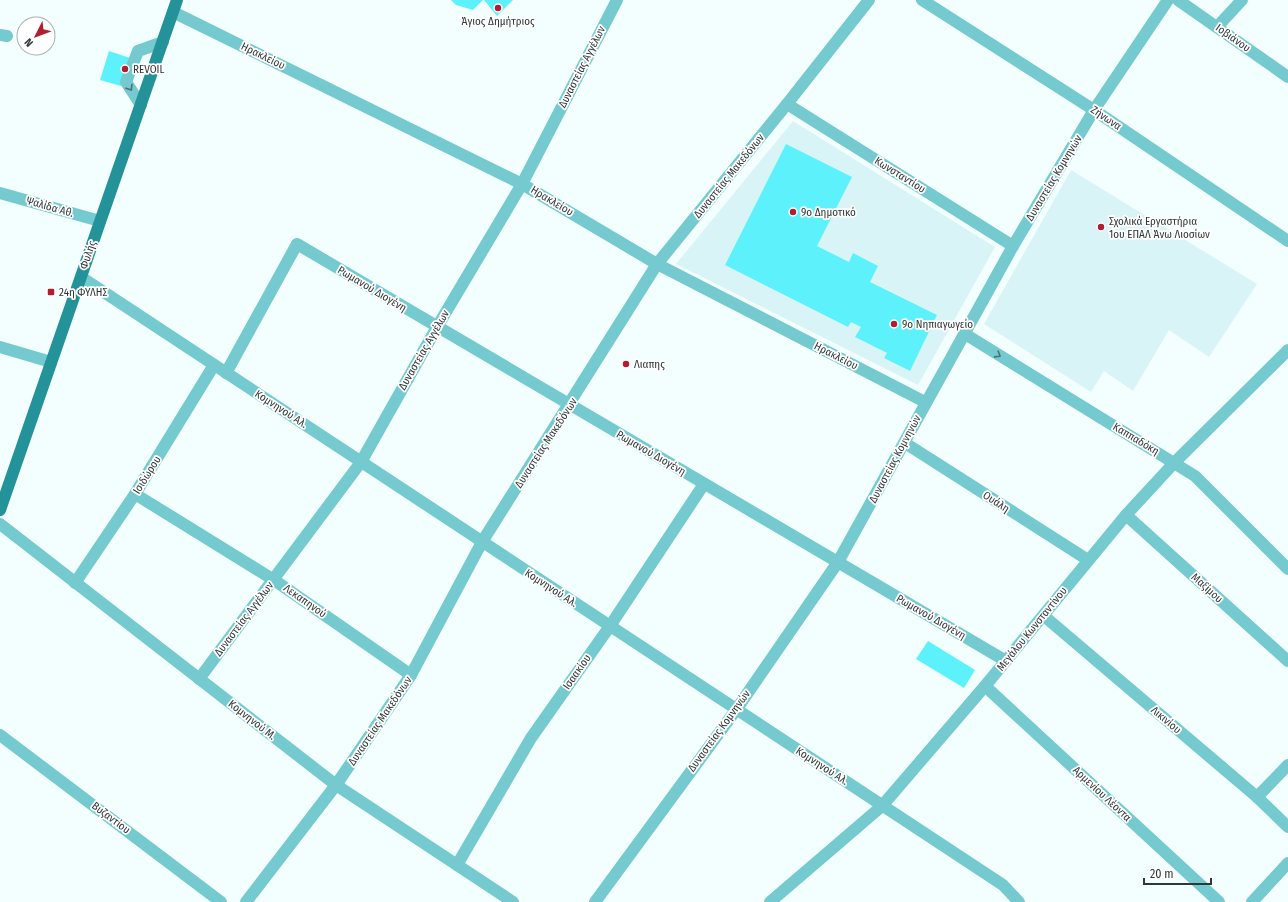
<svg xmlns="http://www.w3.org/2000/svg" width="1288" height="902" viewBox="0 0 1288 902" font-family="'Fira Sans Condensed',sans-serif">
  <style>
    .built { fill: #d9f4f6 }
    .building { fill: #5df2fb }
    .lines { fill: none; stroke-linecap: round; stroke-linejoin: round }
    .minor { stroke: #74cacf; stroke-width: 12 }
    .major { stroke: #239299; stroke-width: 12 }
    .oneway { stroke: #4b7274 }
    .poi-dot { fill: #b11e32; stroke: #fff; stroke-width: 1.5 }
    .labels { text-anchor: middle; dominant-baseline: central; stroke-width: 3.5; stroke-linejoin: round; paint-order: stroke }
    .poi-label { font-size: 11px; fill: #303737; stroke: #fff; text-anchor: start }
    .street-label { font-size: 11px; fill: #303737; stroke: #fff }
  </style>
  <rect width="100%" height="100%" fill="#f3fefe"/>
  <g class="built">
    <path d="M793,121l202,126 -77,138 -242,-121z"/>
    <path d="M1071,170l186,114 -48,73 -40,-27 -36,61 -29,-20 -13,21 -107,-68z"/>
  </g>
  <g class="building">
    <path d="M451,0h32l-10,10 -17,-5z"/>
    <path d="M484,0h29l-16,16z"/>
    <path d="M109,51l21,7 -9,28 -21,-6z"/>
    <path d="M786,144l66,33 -35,69 32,16 4,-9 25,13 -8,16 67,33 -27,56 -26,-13 3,-5 -32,-16 6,-10 -10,-5 -3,5 -123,-62z"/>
    <path d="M928,641l47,29 -11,18 -48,-29z"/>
  </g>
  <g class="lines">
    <g class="minor">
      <path d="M922,0l172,110 194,131"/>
      <path d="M1178,0l110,77"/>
      <path d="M173,12l349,172 135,80 268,138"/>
      <path d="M1217,27l25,-27"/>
      <path d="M0,35l7,1"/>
      <path d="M787,104l226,142"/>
      <path d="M141,105l-15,-23 12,-31 25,-9"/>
      <path d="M0,193l100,28"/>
      <path d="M81,277l922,608 16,17"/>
      <path d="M965,334l230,142 93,93"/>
      <path d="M0,347l51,15"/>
      <path d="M226,373l71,-129 709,417"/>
      <path d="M905,443l183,117"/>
      <path d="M135,494l139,86 137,95"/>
      <path d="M1126,515l162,146"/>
      <path d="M0,524l336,261 177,117"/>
      <path d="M75,583l60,-89 79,-129"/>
      <path d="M1044,616l213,181 31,30"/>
      <path d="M199,679l162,-217 76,-135 85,-143 95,-184"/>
      <path d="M985,686l234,216"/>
      <path d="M0,735l221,167"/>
      <path d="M1257,797l31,-32"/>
      <path d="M457,865l74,-127 79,-112 94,-142"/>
      <path d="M246,902l90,-117 75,-110 71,-133 175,-278 130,-160 82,-104"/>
      <path d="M595,902l141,-192 102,-148 175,-316 81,-136 74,-110"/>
      <path d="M770,902l112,-96 103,-120 141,-171 48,-52 114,-113"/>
      <path d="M1252,902l36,-39"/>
    </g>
    <path class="major" d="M0,510l177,-510"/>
  </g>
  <defs><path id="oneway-chevron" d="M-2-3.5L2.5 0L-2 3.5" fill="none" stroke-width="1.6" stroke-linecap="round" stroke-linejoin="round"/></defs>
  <g class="oneway">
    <use href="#oneway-chevron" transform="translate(130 88) rotate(58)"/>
    <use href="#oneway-chevron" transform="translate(998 355) rotate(32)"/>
  </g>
  <g class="poi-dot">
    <circle cx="498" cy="8" r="4"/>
    <circle cx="125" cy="69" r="4"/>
    <circle cx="793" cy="212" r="4"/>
    <circle cx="1101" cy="227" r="4"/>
    <rect x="47" y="288" width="8" height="8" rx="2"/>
    <circle cx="894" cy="324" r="4"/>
    <circle cx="626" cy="364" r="4"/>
  </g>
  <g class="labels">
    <g class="poi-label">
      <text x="498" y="21" text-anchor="middle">Άγιος Δημήτριος</text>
      <text x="133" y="69">REVOIL</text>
      <text x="801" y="212">9ο Δημοτικό</text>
      <text x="1109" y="221">Σχολικά Εργαστήρια<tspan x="1109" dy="13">1ου ΕΠΑΛ Άνω Λιοσίων</tspan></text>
      <text x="59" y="292">24η ΦΥΛΗΣ</text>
      <text x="902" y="324">9ο Νηπιαγωγείο</text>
      <text x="634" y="364">Λιαπης</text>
    </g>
    <g class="street-label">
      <text transform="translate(1233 38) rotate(35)">Ιοβιάνου</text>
      <text transform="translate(263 56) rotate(26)">Ηρακλείου</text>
      <text transform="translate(582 67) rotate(-63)">Δυναστείας Αγγέλων</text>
      <text transform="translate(1106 118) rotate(34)">Ζήνωνα</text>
      <text transform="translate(900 175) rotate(32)">Κωνσταντίου</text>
      <text transform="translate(729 176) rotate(-51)">Δυναστείας Μακεδόνων</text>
      <text transform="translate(1054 178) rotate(-59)">Δυναστείας Κομνηνών</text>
      <text transform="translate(552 201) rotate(31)">Ηρακλείου</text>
      <text transform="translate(50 207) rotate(16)">Ψαλίδα Αθ.</text>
      <text transform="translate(88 255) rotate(-71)">Φυλής</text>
      <text transform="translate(372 289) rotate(31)">Ρωμανού Διογένη</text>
      <text transform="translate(424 350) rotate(-60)">Δυναστείας Αγγέλων</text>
      <text transform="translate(836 356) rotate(27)">Ηρακλείου</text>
      <text transform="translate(281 409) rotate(33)">Κομνηνού Αλ.</text>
      <text transform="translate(1136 439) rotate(31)">Καππαδόκη</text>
      <text transform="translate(546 443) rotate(-57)">Δυναστείας Μακεδόνων</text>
      <text transform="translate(651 453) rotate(30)">Ρωμανού Διογένη</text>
      <text transform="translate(895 459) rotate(-62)">Δυναστείας Κομνηνών</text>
      <text transform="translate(147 475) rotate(-58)">Ισιδώρου</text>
      <text transform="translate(996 502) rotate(33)">Ουάλη</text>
      <text transform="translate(551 588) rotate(33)">Κομνηνού Αλ.</text>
      <text transform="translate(1207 588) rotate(42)">Μαξίμου</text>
      <text transform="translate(305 601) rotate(35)">Λεκαπηνού</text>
      <text transform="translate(931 617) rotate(30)">Ρωμανού Διογένη</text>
      <text transform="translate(244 619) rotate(-53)">Δυναστείας Αγγέλων</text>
      <text transform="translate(1032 629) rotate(-51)">Μεγάλου Κωνσταντίνου</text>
      <text transform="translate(577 672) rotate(-55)">Ισαακίου</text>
      <text transform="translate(252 720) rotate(38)">Κομνηνού Μ.</text>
      <text transform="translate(1166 720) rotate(40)">Λικινίου</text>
      <text transform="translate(380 721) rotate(-56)">Δυναστείας Μακεδόνων</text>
      <text transform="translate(719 731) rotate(-54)">Δυναστείας Κομνηνών</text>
      <text transform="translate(822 766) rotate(33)">Κομνηνού Αλ.</text>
      <text transform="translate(1102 794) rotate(43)">Αρμενίου Λέοντα</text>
      <text transform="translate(111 818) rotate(37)">Βυζαντίου</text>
    </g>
  </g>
  <g transform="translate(36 36) rotate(228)"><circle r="19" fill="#ffffff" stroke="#acafaf"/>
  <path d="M0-3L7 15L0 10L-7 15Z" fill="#b11e32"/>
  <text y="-6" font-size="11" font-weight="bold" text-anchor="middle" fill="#303737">N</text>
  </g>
  <path d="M1144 878v6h67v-6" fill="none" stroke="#303737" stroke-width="2"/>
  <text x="1150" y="878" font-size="12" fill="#303737" stroke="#ffffff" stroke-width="3" paint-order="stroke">20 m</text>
</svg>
